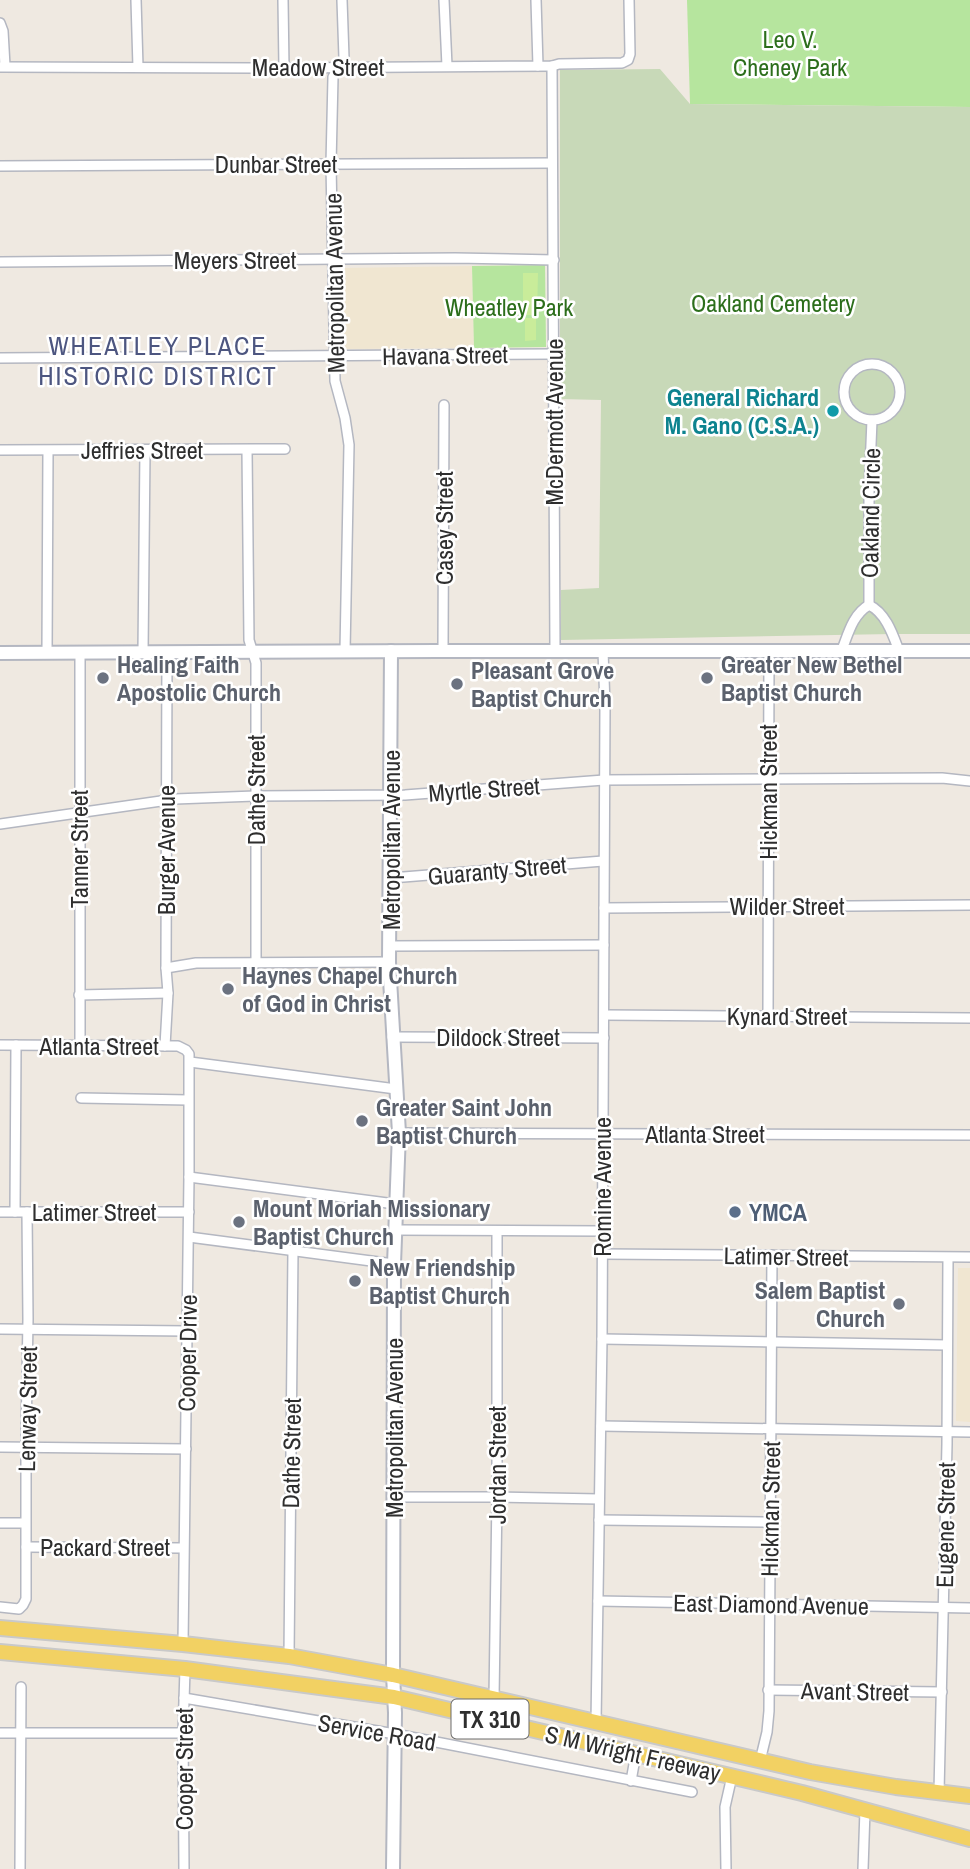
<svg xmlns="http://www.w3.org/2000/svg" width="970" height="1869" viewBox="0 0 970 1869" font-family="'Archivo Narrow',sans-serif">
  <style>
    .education { fill: #f0e6d1 }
    .green { fill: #b6e59e }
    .cemetery { fill: #c8d9b8 }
    .pitch { fill: #c9ec9a }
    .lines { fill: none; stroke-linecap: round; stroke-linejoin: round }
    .street-casing { stroke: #b4b7c1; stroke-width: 12 }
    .secondary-casing { stroke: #b4b7c1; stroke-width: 16 }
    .primary-casing { stroke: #c9c9c9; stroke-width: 18 }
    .street { stroke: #fff; stroke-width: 9 }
    .secondary { stroke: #fff; stroke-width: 12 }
    .primary { stroke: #f2d163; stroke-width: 14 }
    .culture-dot { fill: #0f9aa8; stroke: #fff; stroke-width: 2.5 }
    .worship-dot { fill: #6b7280; stroke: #fff; stroke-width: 2.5 }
    .service-dot { fill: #5c6f8a; stroke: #fff; stroke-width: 2.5 }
    .labels { text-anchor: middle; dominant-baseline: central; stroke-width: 5; stroke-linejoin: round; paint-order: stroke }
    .shield { fill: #fff; stroke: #6d6d6d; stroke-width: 2 }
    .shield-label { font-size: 23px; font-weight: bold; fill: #2e2e2e }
    .park-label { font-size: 24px; fill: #2c6e1b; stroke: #fff }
    .street-label { font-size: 24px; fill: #2e2e2e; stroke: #fff }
    .culture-label { font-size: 24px; font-weight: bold; fill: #0d838f; stroke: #fff; text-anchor: end }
    .worship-label { font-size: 24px; font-weight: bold; fill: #5b616d; stroke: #fff; text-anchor: start }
    .service-label { font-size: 24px; font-weight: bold; fill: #4e5e75; stroke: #fff; text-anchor: start }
    .neighbourhood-label { font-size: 26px; letter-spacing: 2px; fill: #4d5680; stroke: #fff }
  </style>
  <rect width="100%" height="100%" fill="#efe9e1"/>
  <g class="education">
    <path d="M472,266l2,82 -132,1v-81z"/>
    <path d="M958,1268h12v154l-14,-1z"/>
  </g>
  <g class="green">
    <path d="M687,0h283v107l-280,-3z"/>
    <path d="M545,265l1,82 -72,1 -2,-82z"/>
  </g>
  <path class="cemetery" d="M660,69l30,35 280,3v527h-77l-332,6v-50l38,-2 2,-188 -41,-1v-329z"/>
  <g class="pitch">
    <path d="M523,273h15l-1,42h-14z"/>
    <path d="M525,318h11v22l-11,1z"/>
  </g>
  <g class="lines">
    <defs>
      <g id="street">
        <path d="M136,0l2,67"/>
        <path d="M283,0l1,68"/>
        <path d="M342,0l2,58 -11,19 -2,87 4,217 10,37 4,27 -4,206"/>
        <path d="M444,0l3,66"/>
        <path d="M536,0l2,66"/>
        <path d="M0,23l3,8 2,35"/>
        <path d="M552,66l3,585"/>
        <path d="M0,67l284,1 268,-2 7,-2 63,-1 6,-3 2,-6 -1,-54"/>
        <path d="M0,166l552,-3"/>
        <path d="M0,262l455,-4 99,2"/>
        <path d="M0,358l553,-4"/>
        <circle cx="872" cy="392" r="28"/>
        <path d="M0,450l285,-1"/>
        <path d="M247,450l2,190 7,23v300"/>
        <path d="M869,605v-112l3,-73"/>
        <path d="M443,651l1,-246"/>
        <path d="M47,652l1,-201"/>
        <path d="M143,652l2,-202"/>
        <path d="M841,652c7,-17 11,-37 28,-47 17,8 24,30 30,46"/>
        <path d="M0,824l175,-25 80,-3 150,-1 199,-15 338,-2 28,3"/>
        <path d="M391,878l212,-17"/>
        <path d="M604,908l366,-3"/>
        <path d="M390,946l214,-1"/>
        <path d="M166,968l30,-5 193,-1"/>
        <path d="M79,995l89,-2"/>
        <path d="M604,1015l366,3"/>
        <path d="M768,1016l1,-364"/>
        <path d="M392,1037l212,1"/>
        <path d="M0,1045l178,1 8,4 3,4v123l-6,467"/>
        <path d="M80,1046v-393"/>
        <path d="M165,1046l3,-53 -2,-25 1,-315"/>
        <path d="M190,1062l206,27"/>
        <path d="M81,1098l107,2"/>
        <path d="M399,1133l571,2"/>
        <path d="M189,1177l206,27"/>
        <path d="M0,1212h189"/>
        <path d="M15,1212l1,-167"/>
        <path d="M395,1230l207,1"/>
        <path d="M189,1237l205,27"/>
        <path d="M602,1254l368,3"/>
        <path d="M0,1329l187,2"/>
        <path d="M602,1339l345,6"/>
        <path d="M601,1426l369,6"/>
        <path d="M0,1447l186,2"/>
        <path d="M394,1497h103l102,2"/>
        <path d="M599,1520l170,2"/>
        <path d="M0,1523h25"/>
        <path d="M26,1547l157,1"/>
        <path d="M598,1601l372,7"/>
        <path d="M0,1607l19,2 4,-4 3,-6v-161l2,-119 -1,-107"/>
        <path d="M289,1656l4,-406"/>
        <path d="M768,1690l174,2"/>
        <path d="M184,1698l211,36 297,58"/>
        <path d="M494,1698l3,-201v-266"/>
        <path d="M596,1723l6,-384 3,-634 -2,-54"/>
        <path d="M0,1733h183"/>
        <path d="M760,1761l7,-29 2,-21 3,-456"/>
        <path d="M631,1781l5,-28"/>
        <path d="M939,1792l8,-348 1,-186"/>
        <path d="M20,1869l1,-182"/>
        <path d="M184,1869l-1,-136 2,-64"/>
        <path d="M726,1869l-1,-62 7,-31"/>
        <path d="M863,1869l2,-59"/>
      </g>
      <g id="secondary">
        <path d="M391,651l-2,311 10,171 -5,131 -1,411 2,38 -2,156"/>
        <path d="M0,653l438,-2h532"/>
      </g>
      <g id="primary">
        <path d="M0,1628l183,16 106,12 104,19 417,97 86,15 74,9"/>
        <path d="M0,1652l185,17 209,28 408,96 168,46"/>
      </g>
    </defs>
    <use href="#street" class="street-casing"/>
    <use href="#secondary" class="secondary-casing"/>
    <use href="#primary" class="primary-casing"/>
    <use href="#street" class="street"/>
    <use href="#secondary" class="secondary"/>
    <use href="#primary" class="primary"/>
  </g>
  <circle class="culture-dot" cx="833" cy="411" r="7"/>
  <g class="worship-dot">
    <circle cx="103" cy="678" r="7"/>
    <circle cx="707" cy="678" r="7"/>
    <circle cx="457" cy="684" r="7"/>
    <circle cx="228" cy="989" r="7"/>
    <circle cx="362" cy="1121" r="7"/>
    <circle cx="239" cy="1222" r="7"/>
    <circle cx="355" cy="1281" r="7"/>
    <circle cx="899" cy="1304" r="7"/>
  </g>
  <circle class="service-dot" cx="735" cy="1212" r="7"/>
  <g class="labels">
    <rect class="shield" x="451.5" y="1699.5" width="77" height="39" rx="5"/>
    <g class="shield-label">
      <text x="490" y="1719">TX 310</text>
    </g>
    <g class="park-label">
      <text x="790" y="39">Leo V.<tspan x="790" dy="28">Cheney Park</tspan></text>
      <text x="773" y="303">Oakland Cemetery</text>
      <text x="509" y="307">Wheatley Park</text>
    </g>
    <g class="street-label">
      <text x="318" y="67">Meadow Street</text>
      <text x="276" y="164">Dunbar Street</text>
      <text x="235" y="260">Meyers Street</text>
      <text transform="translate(334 283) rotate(-91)">Metropolitan Avenue</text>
      <text transform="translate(445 355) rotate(-1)">Havana Street</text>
      <text transform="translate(554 422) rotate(-90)">McDermott Avenue</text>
      <text x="142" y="450">Jeffries Street</text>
      <text transform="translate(870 513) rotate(-89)">Oakland Circle</text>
      <text transform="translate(444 528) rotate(-90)">Casey Street</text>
      <text transform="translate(484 789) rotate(-4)">Myrtle Street</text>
      <text transform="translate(256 790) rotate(-90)">Dathe Street</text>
      <text transform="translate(768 792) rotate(-90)">Hickman Street</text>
      <text transform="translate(391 840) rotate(-90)">Metropolitan Avenue</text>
      <text transform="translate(79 849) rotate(-90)">Tanner Street</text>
      <text transform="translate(166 850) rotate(-90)">Burger Avenue</text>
      <text transform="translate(497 870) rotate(-5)">Guaranty Street</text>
      <text x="787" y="906">Wilder Street</text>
      <text x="787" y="1016">Kynard Street</text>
      <text x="498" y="1037">Dildock Street</text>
      <text x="99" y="1046">Atlanta Street</text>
      <text x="705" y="1134">Atlanta Street</text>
      <text transform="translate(602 1187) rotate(-90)">Romine Avenue</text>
      <text x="94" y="1212">Latimer Street</text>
      <text transform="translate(786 1256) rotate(1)">Latimer Street</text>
      <text transform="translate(187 1353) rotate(-89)">Cooper Drive</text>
      <text transform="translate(27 1409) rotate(-89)">Lenway Street</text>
      <text transform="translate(394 1428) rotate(-90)">Metropolitan Avenue</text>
      <text transform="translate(291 1453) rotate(-89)">Dathe Street</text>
      <text transform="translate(497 1465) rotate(-90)">Jordan Street</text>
      <text transform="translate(770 1509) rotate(-89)">Hickman Street</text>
      <text transform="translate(945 1525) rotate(-89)">Eugene Street</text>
      <text x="105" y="1547">Packard Street</text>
      <text transform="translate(771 1604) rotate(1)">East Diamond Avenue</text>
      <text transform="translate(855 1691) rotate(1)">Avant Street</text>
      <text transform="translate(377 1732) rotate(10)">Service Road</text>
      <text transform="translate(633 1753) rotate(13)">S M Wright Freeway</text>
      <text transform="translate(184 1769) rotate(-90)">Cooper Street</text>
    </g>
    <g class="culture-label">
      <text x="819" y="397">General Richard<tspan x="819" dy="28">M. Gano (C.S.A.)</tspan></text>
    </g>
    <g class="worship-label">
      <text x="117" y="664">Healing Faith<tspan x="117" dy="28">Apostolic Church</tspan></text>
      <text x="721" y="664">Greater New Bethel<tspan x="721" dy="28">Baptist Church</tspan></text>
      <text x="471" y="670">Pleasant Grove<tspan x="471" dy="28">Baptist Church</tspan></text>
      <text x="242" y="975">Haynes Chapel Church<tspan x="242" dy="28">of God in Christ</tspan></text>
      <text x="376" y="1107">Greater Saint John<tspan x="376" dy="28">Baptist Church</tspan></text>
      <text x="253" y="1208">Mount Moriah Missionary<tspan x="253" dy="28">Baptist Church</tspan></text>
      <text x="369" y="1267">New Friendship<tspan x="369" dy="28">Baptist Church</tspan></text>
      <text x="885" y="1290" text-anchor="end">Salem Baptist<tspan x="885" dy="28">Church</tspan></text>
    </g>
    <g class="service-label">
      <text x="749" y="1212">YMCA</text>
    </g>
    <g class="neighbourhood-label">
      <text x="158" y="345">WHEATLEY PLACE<tspan x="158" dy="30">HISTORIC DISTRICT</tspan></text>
    </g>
  </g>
</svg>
